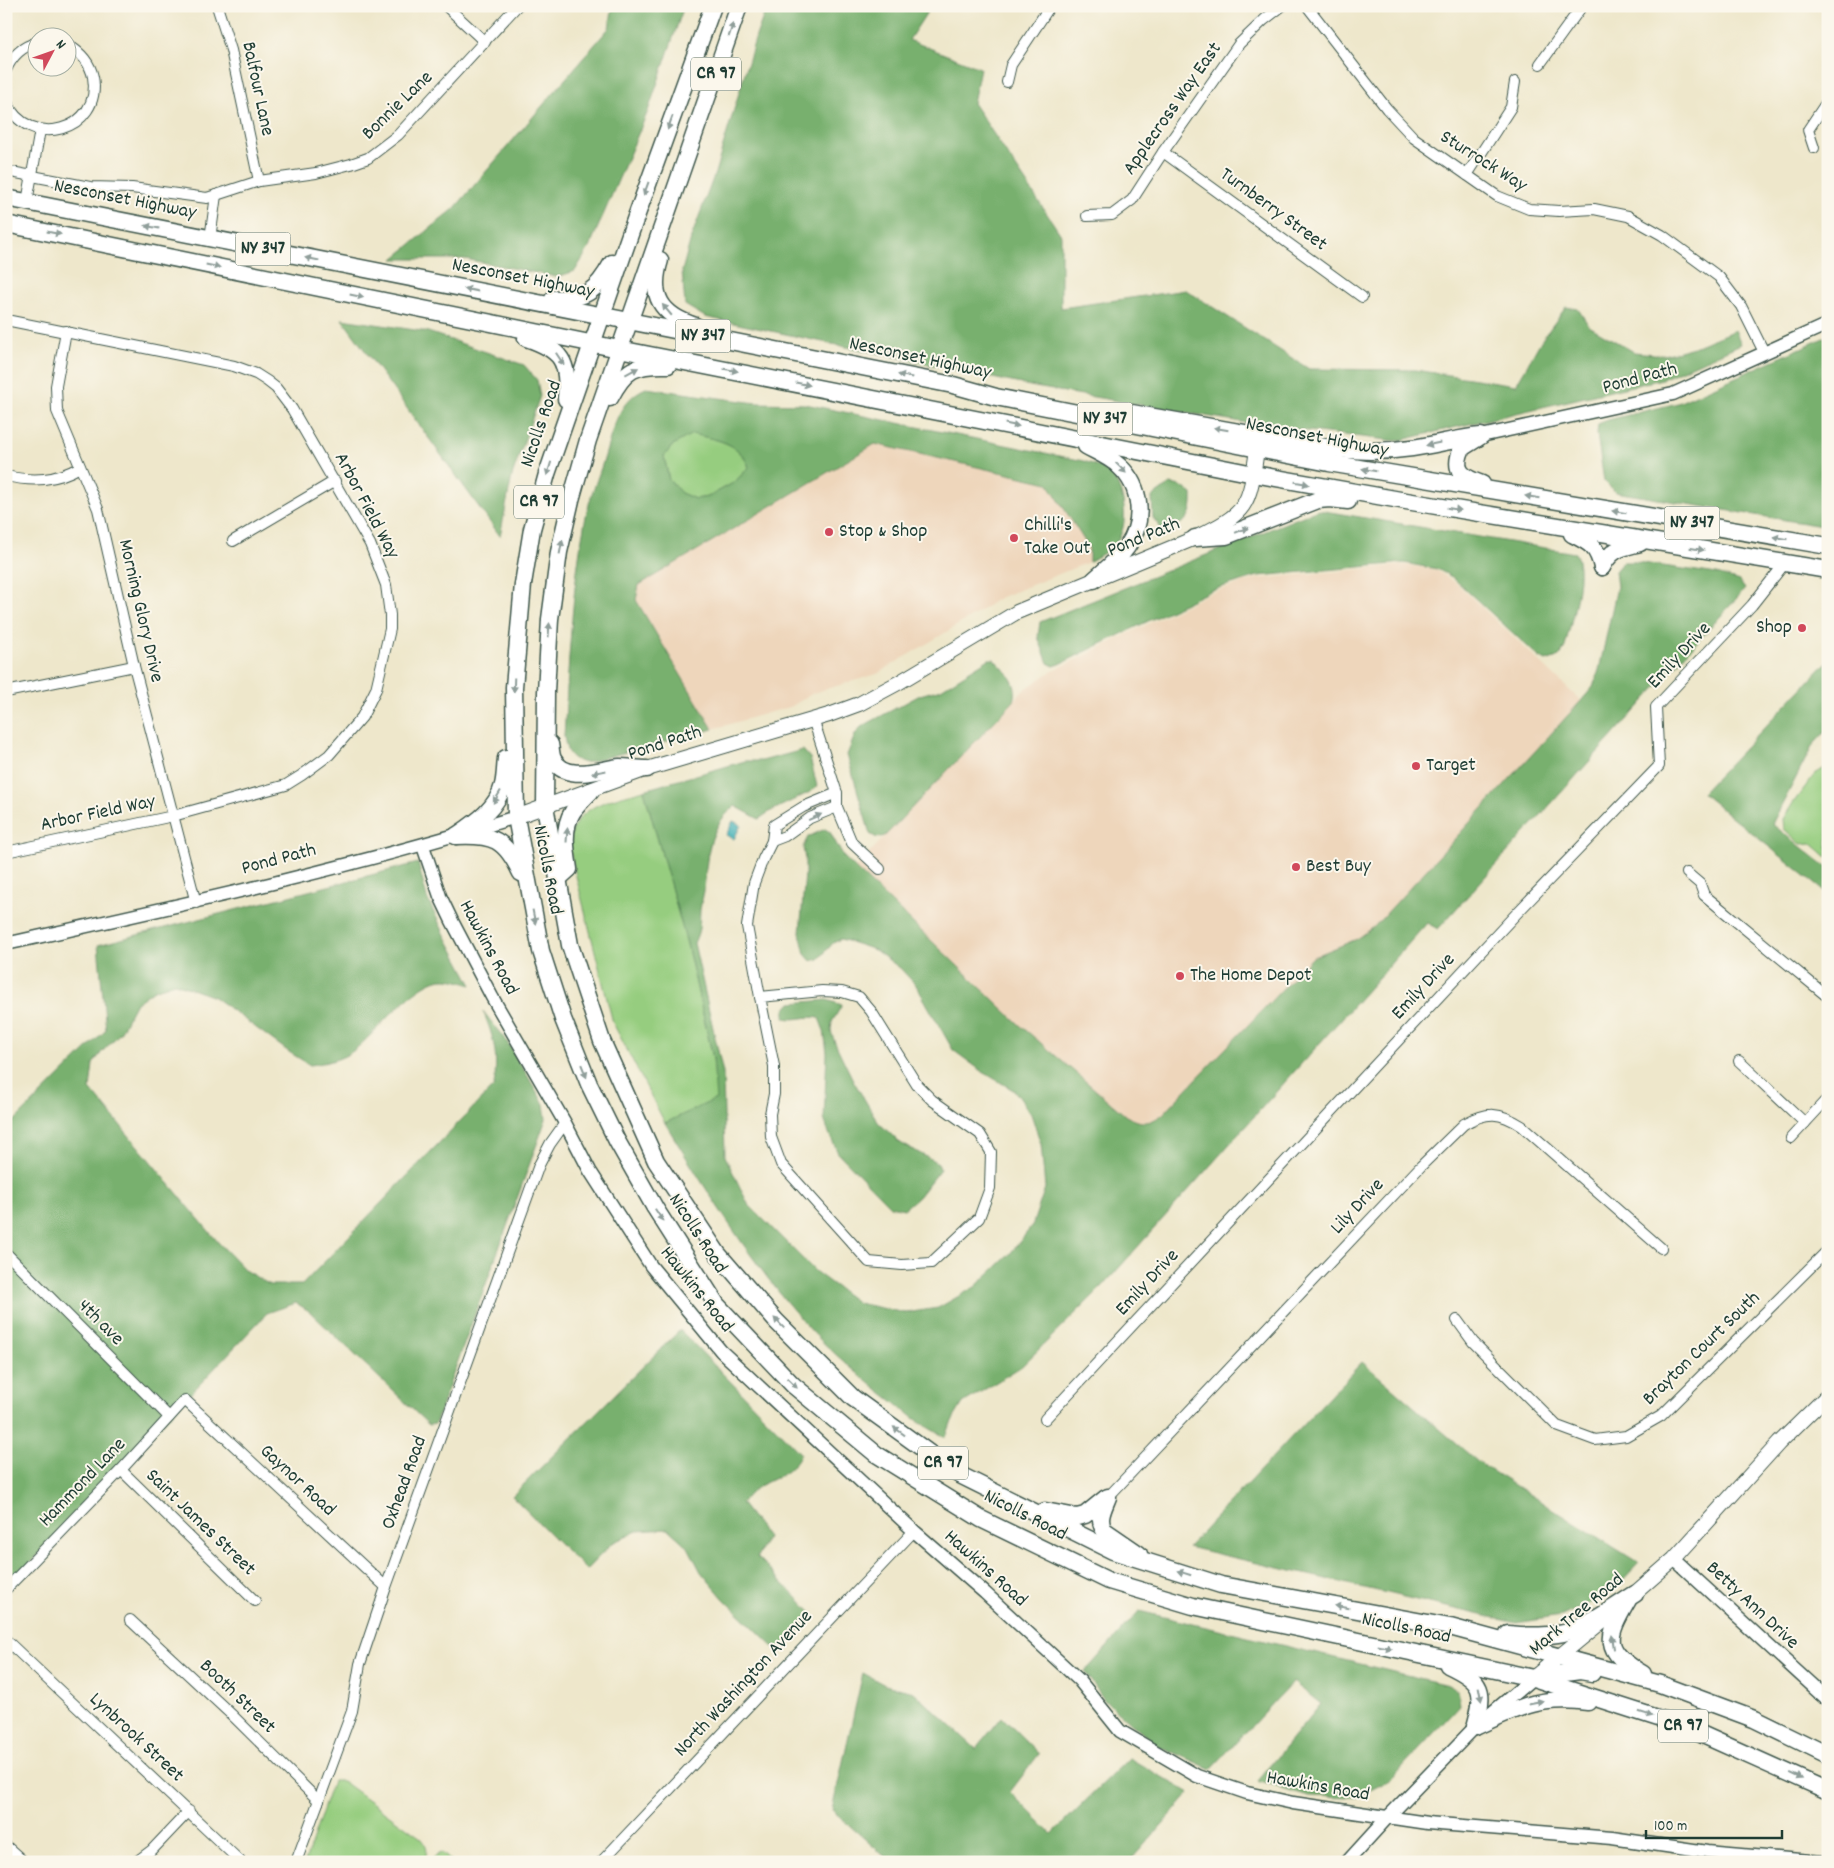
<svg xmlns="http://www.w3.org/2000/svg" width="1834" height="1868" viewBox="0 0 1834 1868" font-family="Dekko,sans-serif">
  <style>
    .built { fill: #eed6bb }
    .green { fill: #96cd7f; stroke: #5a855a }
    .forest { fill: #78b06e; stroke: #4c7651; fill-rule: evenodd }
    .water { fill: #3badb4; stroke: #2d7574 }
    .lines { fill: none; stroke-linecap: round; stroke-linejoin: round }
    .minor-casing { stroke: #3e564b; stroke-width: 12 }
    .tertiary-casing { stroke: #3e564b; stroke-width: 15 }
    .secondary-casing { stroke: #3e564b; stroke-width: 16 }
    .trunk-casing { stroke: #3e564b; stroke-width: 19 }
    .minor { stroke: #fff; stroke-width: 10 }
    .tertiary { stroke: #fff; stroke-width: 12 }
    .secondary { stroke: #fff; stroke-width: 14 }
    .trunk { stroke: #fff; stroke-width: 16 }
    .oneway { fill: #8f9e9a }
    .poi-dot { fill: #d1495b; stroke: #fbf7ec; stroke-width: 2 }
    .labels { text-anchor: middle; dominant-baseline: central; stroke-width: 4; stroke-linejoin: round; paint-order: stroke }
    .shield { fill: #fbf7ec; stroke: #61756b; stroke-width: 1 }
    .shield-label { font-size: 19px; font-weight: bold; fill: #1f3d34 }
    .street-label { font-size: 20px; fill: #1f3d34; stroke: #fbf7ec }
    .poi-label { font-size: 20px; fill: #1f3d34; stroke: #fbf7ec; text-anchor: start }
  </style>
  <rect width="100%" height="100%" fill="#fbf7ec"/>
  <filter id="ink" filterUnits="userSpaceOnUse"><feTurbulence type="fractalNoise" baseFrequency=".02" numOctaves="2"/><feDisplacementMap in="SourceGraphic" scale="10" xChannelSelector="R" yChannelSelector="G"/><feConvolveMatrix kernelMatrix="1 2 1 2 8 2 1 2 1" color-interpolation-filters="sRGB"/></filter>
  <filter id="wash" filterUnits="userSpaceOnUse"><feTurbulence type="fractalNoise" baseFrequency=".0096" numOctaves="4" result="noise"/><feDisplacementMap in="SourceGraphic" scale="20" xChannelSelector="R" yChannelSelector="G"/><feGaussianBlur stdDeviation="1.12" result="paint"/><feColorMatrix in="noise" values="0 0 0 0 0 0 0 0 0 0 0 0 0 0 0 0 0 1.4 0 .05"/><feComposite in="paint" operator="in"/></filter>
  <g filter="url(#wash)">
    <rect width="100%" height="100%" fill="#eee7cb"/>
    <g class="built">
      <path d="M875,444l173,39 41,65v14l-90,36 -23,16 -99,60 -64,19 -21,13 -79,23 -77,-130 3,-14z"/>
      <path d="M1406,565l30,5 20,13 125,118 -207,226 -17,12 -20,8 -40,26 -134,141 -11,8h-14l-12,-6 -107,-92 -164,-156 170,-179 24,-16 161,-80 45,-14z"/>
    </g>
    <g class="green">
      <path d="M692,433c24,8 46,7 57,34l-14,15 -27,15 -13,2 -14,-6 -12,-13 -5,-24 9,-11z"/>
      <path d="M1828,766v92l-17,-15 -10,1 -17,-15 -1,-10 10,-16 22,-29z"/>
      <path d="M644,790l43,154 26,114 4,41 -52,24 -52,-100 -43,-171c1,-7 0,-17 3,-23 10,-26 48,-32 71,-39z"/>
      <path d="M333,1781h9l79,57c7,8 7,13 3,24h-119z"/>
      <path d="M441,1852l11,10h-23l2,-3z"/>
    </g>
    <g class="forest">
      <path d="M613,6h71l-36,105 -59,137 -14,23 -18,6 -92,-18h-72l61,-50 155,-181z"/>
      <path d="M767,6h164l-22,34 71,28 -7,35 88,132v73l125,-18 123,79 106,1 101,15 25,-44 25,-34 12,2 11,17 45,26 30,3 30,-8 41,-17 6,14 -79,35 -265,62 -132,-15 -230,-39 -330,-70 -20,-12 -3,-34 9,-33 24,-65 41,-137z"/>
      <path d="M342,319l86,13 96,33 13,15 3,16 -28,80 -12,60z"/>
      <path d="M1828,336v191l-213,-35 -11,-11 -7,-47 1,-10 10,-4 70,-17z"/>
      <path d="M646,388l110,15 49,1 279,57c11,4 23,7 30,17 11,16 15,47 3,63 -6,10 -19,15 -28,21v-14l-41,-65 -173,-39 -236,141 -3,15 77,129 -128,34c-17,-5 -18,-10 -21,-27 5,-72 7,-144 21,-215 4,-22 13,-43 20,-65 8,-27 13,-56 41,-68zM692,434c24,6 47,7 57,33l-14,15 -27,15 -13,2 -14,-6 -12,-13 -5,-24 9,-11z"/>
      <path d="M1170,484l11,2 11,8c1,24 -6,31 -30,35l-9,-11 -1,-21z"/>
      <path d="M1318,510l257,43c12,19 -5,71 -10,94l-5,9 -14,5 -7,-4 -87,-80 -15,-8 -33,-6 -146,13 -46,14 -152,74 -6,2 -6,-3 -10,-26 2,-15z"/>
      <path d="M1623,562h13l81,12 22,7 6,8 -307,340 -11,-6 -326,365 -79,78 -59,37 -12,20 -5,14c-21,-9 -38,-24 -56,-38 -29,-22 -58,-46 -83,-73 -55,-62 -99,-133 -142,-203l51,-24 -3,-41 -26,-114 -43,-154 101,-29h17l41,-11 7,8 7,28 -5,5 -43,21 -10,7 -24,-13c-28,22 -28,53 -31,85 -1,6 -3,12 -4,19 -1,15 1,18 -6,33l29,130 2,83 23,48 68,68 42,31 47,10 33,-5 37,-21 35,-33 22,-28 13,-38 -4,-44 -10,-30 -16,-23 -32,-19 -30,-22 -37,-65 -16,-17 -25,-18 -34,-11 -8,4 -14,16 -8,2 -6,-7 -5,-21 5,-59v-14l-2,-13 5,-10 17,-8 5,3 13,24 15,15 163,155 105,90c16,8 22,9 37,-2l150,-157 44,-18 17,-12 207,-226 12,-14 6,-17 18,-83 -2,-16z"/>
      <path d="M989,659h5c11,12 26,24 20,42l-129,135 -8,2 -7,-4 -23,-79 8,-20 6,-8 59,-32 21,-6z"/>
      <path d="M1828,661v68l-15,16 -41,79 56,44v26l-126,-101z"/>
      <path d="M418,863l9,35 18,37 27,50c-8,-2 -18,-6 -26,-6 -28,-3 -71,56 -93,72 -12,9 -28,12 -43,14l-21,-13 -75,-55 -39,-14 -21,7 -18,13 -16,30 -19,20 -8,11 -3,25 128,153 28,29 24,14h32l192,-199c4,-30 1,-46 -11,-75l27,35 34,58 2,15 -111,305 -6,1 -120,-114 -13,-8 -29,10 -261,276v-460l100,-99 -8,-85z"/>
      <path d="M827,1000l15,5 -10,17 -1,9 4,12 18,37 25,42 22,21 38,20 2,6 -22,28 -14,12 -14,-3 -52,-53 -9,-20 -5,-14 3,-66 -3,-22 -5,-13c-12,-3 -22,3 -34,0v-8l6,-7z"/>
      <path d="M680,1330l121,124c-14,23 -21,20 -43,33 -6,3 -12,11 -17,16l26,34 -10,20 57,58 -34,38 -56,-54 -23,-27 -13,-25 -20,-18 -31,2 -25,12 -26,27 -74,-74z"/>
      <path d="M1362,1362l117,101 160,100 -30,31 -47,22 -46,7 -328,-76z"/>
      <path d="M1139,1611l309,74 10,6 2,14 -69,74 -35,18 -48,-1 -51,-15 64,-77 -28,-22 -82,87 -55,-24 -51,-44 -20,-29z"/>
      <path d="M863,1673l22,12 29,7 62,57 26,-32 37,37 -29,38 42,42 77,-76 61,35 -61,69h-238l-59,-52z"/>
    </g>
    <path class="water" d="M733,821l8,4 -7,14 -8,-4z"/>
  </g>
  <g filter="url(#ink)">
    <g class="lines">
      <defs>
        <g id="minor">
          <path d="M217,6l14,44 28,131"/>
          <path d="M446,6l39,36"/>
          <path d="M1307,6l80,103 27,29 83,58 32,13 30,2 35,-2 34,7 34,19 57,42 22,29 23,46"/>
          <path d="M1540,64l42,-58"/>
          <path d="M6,70c6,-14 17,-24 32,-28"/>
          <path d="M1007,82l4,-17 39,-59"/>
          <path d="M6,101c22,51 97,30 87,-24 -3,-14 -13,-25 -25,-32"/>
          <path d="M1814,148l-6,-18 20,-30"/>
          <path d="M1163,152l199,145"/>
          <path d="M6,171l84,16 42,1 75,10 52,-17 57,-8 35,-9 17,-6 30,-23 119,-129"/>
          <path d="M1467,175l44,-68 4,-25"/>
          <path d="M27,202l13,-72"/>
          <path d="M1087,216l25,-1 20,-15 31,-48 76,-108 25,-24 18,-14"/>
          <path d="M210,239l6,-44"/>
          <path d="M6,320l228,46 22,8 11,7 9,7 16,21 78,135 16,41 4,30v14l-14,60 -14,28 -33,38 -27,20 -16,10 -113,31 -167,36"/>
          <path d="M66,331l-10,55 1,25 41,98 36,157 62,237"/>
          <path d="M6,476c27,6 50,5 74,-9"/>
          <path d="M233,541l102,-60"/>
          <path d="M6,692l128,-26"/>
          <path d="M813,719l24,74v14l15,36 28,26"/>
          <path d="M837,793l-34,14 -29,18 -2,16 13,-5 25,-18 27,-11"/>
          <path d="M1687,873l13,11 4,11 124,102"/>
          <path d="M822,991l20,1 17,5 12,14 46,74 15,15 48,34 11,18 -1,36 -11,30 -48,45 -29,2 -33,-3 -88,-98 -10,-27 -1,-23 4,-20v-28l-14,-69z"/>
          <path d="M760,997l-13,-71 7,-43 9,-24 9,-18"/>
          <path d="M1739,1061l66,62"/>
          <path d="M1791,1138l37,-40"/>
          <path d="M6,1253l163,164"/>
          <path d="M1457,1320l16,22 84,84 38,14 31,-4 35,-20 167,-166"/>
          <path d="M1045,1419l472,-506 142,-147 -3,-59 96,-102 33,-42"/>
          <path d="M121,1470l134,131"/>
          <path d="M1108,1497l313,-331 43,-42c24,-13 36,-12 58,2l139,122"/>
          <path d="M6,1589l115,-119 64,-70 201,187"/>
          <path d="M130,1620l103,96 86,85"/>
          <path d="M6,1640l235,222"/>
          <path d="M6,1846l18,16"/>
          <path d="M136,1862l16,-12 37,-39"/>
          <path d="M296,1862l56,-151 8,-47 26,-77 153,-422 11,-21 15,-21"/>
          <path d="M601,1862l313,-331"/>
        </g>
        <g id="tertiary">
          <path d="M1481,436l192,-42 155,-70"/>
          <path d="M423,846l17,50 12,25 40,76 73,126 25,48 61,95 70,85 193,180 71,62 94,87 41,51 77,45 50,17 46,10 134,20 185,15 95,14 116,10"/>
          <path d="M6,944c171,-38 342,-75 510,-127"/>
          <path d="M1674,1559l154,141"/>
          <path d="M1347,1862l40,-44 88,-91 58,-49"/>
        </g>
        <g id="secondary">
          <path d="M516,817l131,-48 182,-54 30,-11 39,-21 119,-71 178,-74c53,-26 54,-30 62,-89"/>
          <path d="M1626,1601l48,-42 105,-116 49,-48"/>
          <path d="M1533,1678l73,-60"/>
        </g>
        <g id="trunk">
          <path d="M713,6l-77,211 -89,257 -15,55 -9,55 -9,103 2,130 25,134 22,68 26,65 28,57 38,67 62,97 76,80 83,69 105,65 128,62 84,25 340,72 150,48 145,65"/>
          <path d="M739,6l-151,434 -17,60 -12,52 -9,67 -4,73 -1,114 25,139 32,96 54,120 62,93 58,67 77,77 105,76 155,77 108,34 229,42 210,57 94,35 74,36"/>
          <path d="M6,198l947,187 43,12 333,66 499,83"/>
          <path d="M6,224l613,125 635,125 152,27 422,69"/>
          <path d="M660,260c-11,35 0,55 36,66"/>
          <path d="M553,299c33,0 43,-7 59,-36"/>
          <path d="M526,338c36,12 43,23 40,61"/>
          <path d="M610,398c15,-29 25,-34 58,-33"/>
          <path d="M1126,412l204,36c27,4 54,4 82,0 23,-3 46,-10 69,-12"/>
          <path d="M1478,438l-16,10c-10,23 0,29 20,36"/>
          <path d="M1086,446c11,6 24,11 33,20 23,21 26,56 8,81 -9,13 -22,23 -33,33"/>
          <path d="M1572,534c18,9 25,12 30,33"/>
          <path d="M1195,538l31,-2 92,-36 12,-1 18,2"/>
          <path d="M1602,567c10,-19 19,-19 38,-24"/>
          <path d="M550,744c1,5 1,11 3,15 12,24 48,10 67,8 8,0 18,2 27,2"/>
          <path d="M456,836c19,-13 41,-27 47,-51 2,-8 2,-18 3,-27"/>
          <path d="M456,836c37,-2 49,3 65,37"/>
          <path d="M558,879l11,-10c-3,-18 -7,-41 4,-58 5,-7 12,-14 18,-20"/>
          <path d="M1108,1497c-4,11 -11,22 -4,33l35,24"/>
          <path d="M1045,1511l32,6 8,-2 21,-17"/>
          <path d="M1628,1600c-22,38 -26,50 15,74"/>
          <path d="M1508,1634c17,2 46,3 62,-3 23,-8 44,-24 65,-37"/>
          <path d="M1448,1665c36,17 37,25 27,62"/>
          <path d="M1535,1677l45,-6 12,2"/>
          <path d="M1475,1727c42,-19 65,-32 113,-25"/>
        </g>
      </defs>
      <use href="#minor" class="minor-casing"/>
      <use href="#tertiary" class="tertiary-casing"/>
      <use href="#secondary" class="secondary-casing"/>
      <use href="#trunk" class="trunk-casing"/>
      <use href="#minor" class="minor"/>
      <use href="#tertiary" class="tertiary"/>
      <use href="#secondary" class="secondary"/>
      <use href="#trunk" class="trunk"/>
    </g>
    <defs><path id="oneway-solid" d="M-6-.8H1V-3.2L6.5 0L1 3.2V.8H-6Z" transform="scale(1.25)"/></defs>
    <g class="oneway">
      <use href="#oneway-solid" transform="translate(731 30) rotate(-71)"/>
      <use href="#oneway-solid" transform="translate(670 123) rotate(110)"/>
      <use href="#oneway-solid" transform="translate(646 189) rotate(110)"/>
      <use href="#oneway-solid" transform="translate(152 227) rotate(-169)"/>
      <use href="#oneway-solid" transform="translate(54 233) rotate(11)"/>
      <use href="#oneway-solid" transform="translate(312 259) rotate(-169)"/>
      <use href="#oneway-solid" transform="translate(213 266) rotate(12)"/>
      <use href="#oneway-solid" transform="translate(471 290) rotate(-169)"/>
      <use href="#oneway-solid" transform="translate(357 296) rotate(11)"/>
      <use href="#oneway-solid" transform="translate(667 310) rotate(-130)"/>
      <use href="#oneway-solid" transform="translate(560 359) rotate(57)"/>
      <use href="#oneway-solid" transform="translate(731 370) rotate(10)"/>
      <use href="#oneway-solid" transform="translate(632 371) rotate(-28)"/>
      <use href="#oneway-solid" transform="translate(905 376) rotate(-169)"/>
      <use href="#oneway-solid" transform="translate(803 384) rotate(11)"/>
      <use href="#oneway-solid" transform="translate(1012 425) rotate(11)"/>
      <use href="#oneway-solid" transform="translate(1221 429) rotate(-170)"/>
      <use href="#oneway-solid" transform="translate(1433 444) rotate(168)"/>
      <use href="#oneway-solid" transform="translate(1121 468) rotate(45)"/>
      <use href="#oneway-solid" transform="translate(549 469) rotate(107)"/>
      <use href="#oneway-solid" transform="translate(1369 470) rotate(-170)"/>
      <use href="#oneway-solid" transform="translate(1302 483) rotate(10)"/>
      <use href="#oneway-solid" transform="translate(1532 497) rotate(-171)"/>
      <use href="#oneway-solid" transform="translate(1454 509) rotate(9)"/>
      <use href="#oneway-solid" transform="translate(1619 512) rotate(-171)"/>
      <use href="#oneway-solid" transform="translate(1242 530) rotate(-22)"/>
      <use href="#oneway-solid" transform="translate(1780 538) rotate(-171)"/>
      <use href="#oneway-solid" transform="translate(561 547) rotate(-79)"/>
      <use href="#oneway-solid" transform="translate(1697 549) rotate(9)"/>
      <use href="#oneway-solid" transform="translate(549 630) rotate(-86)"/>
      <use href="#oneway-solid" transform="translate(514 685) rotate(92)"/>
      <use href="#oneway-solid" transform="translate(599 772) rotate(169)"/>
      <use href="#oneway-solid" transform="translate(497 797) rotate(121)"/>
      <use href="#oneway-solid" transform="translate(815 817) rotate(-24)"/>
      <use href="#oneway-solid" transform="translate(567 835) rotate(-86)"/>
      <use href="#oneway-solid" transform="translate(534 917) rotate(79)"/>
      <use href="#oneway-solid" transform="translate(584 1071) rotate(68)"/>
      <use href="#oneway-solid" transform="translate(659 1215) rotate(57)"/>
      <use href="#oneway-solid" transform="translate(779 1323) rotate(-134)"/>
      <use href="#oneway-solid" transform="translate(792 1383) rotate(44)"/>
      <use href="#oneway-solid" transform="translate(899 1431) rotate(-144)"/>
      <use href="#oneway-solid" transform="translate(1184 1573) rotate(-163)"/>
      <use href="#oneway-solid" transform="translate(1342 1607) rotate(-170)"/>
      <use href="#oneway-solid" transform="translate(1613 1642) rotate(-98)"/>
      <use href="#oneway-solid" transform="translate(1385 1647) rotate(12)"/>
      <use href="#oneway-solid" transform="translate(1480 1694) rotate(79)"/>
      <use href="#oneway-solid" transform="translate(1536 1702) rotate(-11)"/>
      <use href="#oneway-solid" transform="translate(1646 1714) rotate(18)"/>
      <use href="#oneway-solid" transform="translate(1796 1776) rotate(25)"/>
    </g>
  </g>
  <g class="poi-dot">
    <circle cx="829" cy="532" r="5"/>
    <circle cx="1014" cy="538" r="5"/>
    <circle cx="1802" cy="628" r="5"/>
    <circle cx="1416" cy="766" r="5"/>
    <circle cx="1296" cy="867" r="5"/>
    <circle cx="1180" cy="976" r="5"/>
  </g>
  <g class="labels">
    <g class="shield">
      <rect x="691" y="57.5" width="50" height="33" rx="4"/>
      <rect x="235.5" y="232.5" width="55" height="33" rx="4"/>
      <rect x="675.5" y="319.5" width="55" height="33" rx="4"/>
      <rect x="1077.5" y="402.5" width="55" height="33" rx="4"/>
      <rect x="514" y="485.5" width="50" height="33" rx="4"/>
      <rect x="1664.5" y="506.5" width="55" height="33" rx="4"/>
      <rect x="918" y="1446.5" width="50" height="33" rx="4"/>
      <rect x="1658" y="1709.5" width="50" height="33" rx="4"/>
    </g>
    <g class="shield-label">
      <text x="716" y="74">CR 97</text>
      <text x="263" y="249">NY 347</text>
      <text x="703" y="336">NY 347</text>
      <text x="1105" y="419">NY 347</text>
      <text x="539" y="502">CR 97</text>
      <text x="1692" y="523">NY 347</text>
      <text x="943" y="1463">CR 97</text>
      <text x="1683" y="1726">CR 97</text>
    </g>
    <g class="street-label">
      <text transform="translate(257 89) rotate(78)">Balfour Lane</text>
      <text transform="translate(398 106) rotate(-44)">Bonnie Lane</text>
      <text transform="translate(1173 109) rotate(-55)">Applecross Way East</text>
      <text transform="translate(1483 162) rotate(32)">Sturrock Way</text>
      <text transform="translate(125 200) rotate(11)">Nesconset Highway</text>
      <text transform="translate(1273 210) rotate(36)">Turnberry Street</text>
      <text transform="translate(523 279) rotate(11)">Nesconset Highway</text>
      <text transform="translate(920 359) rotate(12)">Nesconset Highway</text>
      <text transform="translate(1640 379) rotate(-15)">Pond Path</text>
      <text transform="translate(542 424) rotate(-71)">Nicolls Road</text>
      <text transform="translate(1317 438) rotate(11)">Nesconset Highway</text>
      <text transform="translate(366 506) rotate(62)">Arbor Field Way</text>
      <text transform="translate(1144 538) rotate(-22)">Pond Path</text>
      <text transform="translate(140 611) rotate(77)">Morning Glory Drive</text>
      <text transform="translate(1680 656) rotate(-47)">Emily Drive</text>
      <text transform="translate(665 744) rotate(-18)">Pond Path</text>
      <text transform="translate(98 814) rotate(-12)">Arbor Field Way</text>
      <text transform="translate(279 860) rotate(-15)">Pond Path</text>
      <text transform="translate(547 870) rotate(79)">Nicolls Road</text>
      <text transform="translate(488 948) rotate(62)">Hawkins Road</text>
      <text transform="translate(1424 987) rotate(-47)">Emily Drive</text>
      <text transform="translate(1358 1207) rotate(-47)">Lily Drive</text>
      <text transform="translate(697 1234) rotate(57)">Nicolls Road</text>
      <text transform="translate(1148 1283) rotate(-47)">Emily Drive</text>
      <text transform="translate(696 1290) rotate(51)">Hawkins Road</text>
      <text transform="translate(100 1323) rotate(45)">4th ave</text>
      <text transform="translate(1702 1349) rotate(-44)">Brayton Court South</text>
      <text transform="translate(297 1481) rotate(43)">Gaynor Road</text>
      <text transform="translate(83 1483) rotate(-46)">Hammond Lane</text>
      <text transform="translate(405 1483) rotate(-70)">Oxhead Road</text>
      <text transform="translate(1025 1516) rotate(27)">Nicolls Road</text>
      <text transform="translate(200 1523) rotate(44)">Saint James Street</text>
      <text transform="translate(985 1569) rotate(42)">Hawkins Road</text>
      <text transform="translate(1752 1606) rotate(43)">Betty Ann Drive</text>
      <text transform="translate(1577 1615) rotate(-40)">Mark Tree Road</text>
      <text transform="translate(1406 1629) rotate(12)">Nicolls Road</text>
      <text transform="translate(744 1684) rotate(-47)">North Washington Avenue</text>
      <text transform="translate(237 1697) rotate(44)">Booth Street</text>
      <text transform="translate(136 1738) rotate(43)">Lynbrook Street</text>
      <text transform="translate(1318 1787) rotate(10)">Hawkins Road</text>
    </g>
    <g class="poi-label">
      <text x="1024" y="526">Chilli's<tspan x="1024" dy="23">Take Out</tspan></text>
      <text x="839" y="532">Stop &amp; Shop</text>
      <text x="1792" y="628" text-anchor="end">Shop</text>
      <text x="1426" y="766">Target</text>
      <text x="1306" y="867">Best Buy</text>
      <text x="1190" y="976">The Home Depot</text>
    </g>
  </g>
  <rect width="1834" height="1868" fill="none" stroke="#fbf7ec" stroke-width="25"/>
  <g transform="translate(52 52) rotate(49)"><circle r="24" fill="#fbf7ec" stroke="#a3ada2"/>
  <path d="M0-4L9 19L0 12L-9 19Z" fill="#d1495b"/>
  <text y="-8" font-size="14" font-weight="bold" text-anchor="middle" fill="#1f3d34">N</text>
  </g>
  <path d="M1646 1830v8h136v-8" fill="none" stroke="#1f3d34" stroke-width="2.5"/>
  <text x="1654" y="1830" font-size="15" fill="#1f3d34" stroke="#fbf7ec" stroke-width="4" paint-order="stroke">100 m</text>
</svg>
